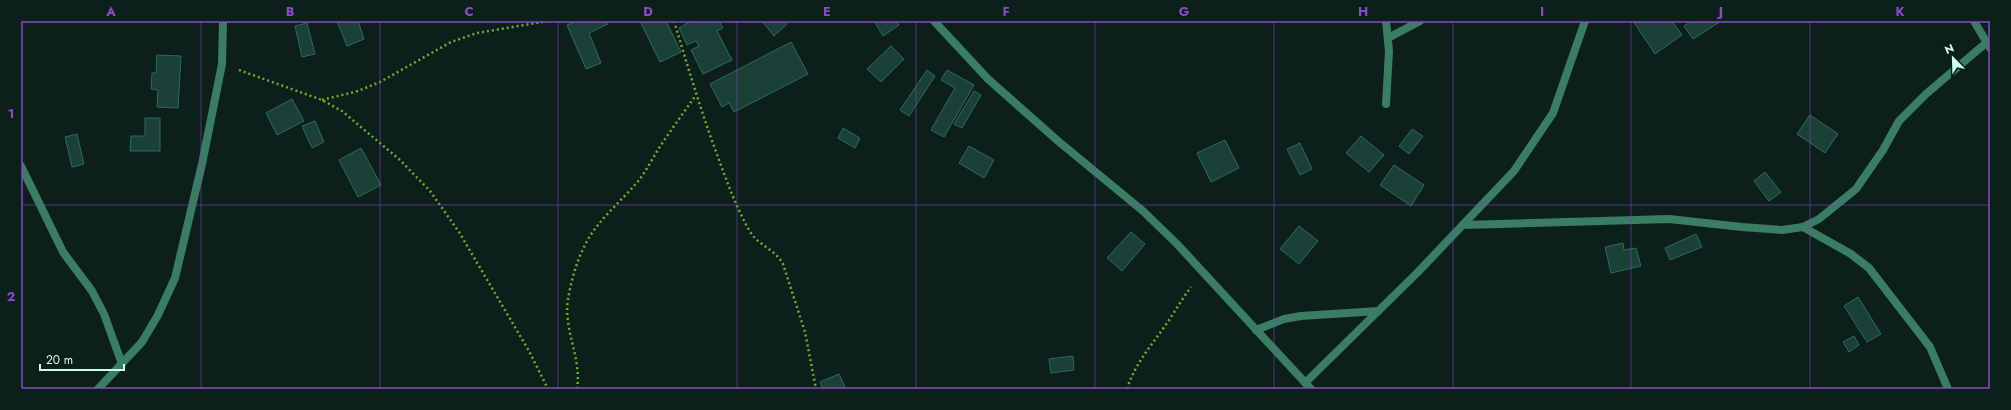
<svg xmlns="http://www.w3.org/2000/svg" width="2011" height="410" viewBox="0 0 2011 410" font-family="Jost,sans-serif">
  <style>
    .building { fill: #1a4037; stroke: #2d6b5d }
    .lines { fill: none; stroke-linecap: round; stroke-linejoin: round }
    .path { stroke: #6ead32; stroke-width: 2.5; stroke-dasharray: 2 3; stroke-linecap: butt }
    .street { stroke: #3a7d63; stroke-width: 8 }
    .grid { fill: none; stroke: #874bc6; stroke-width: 1; stroke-opacity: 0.55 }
    .neatline { fill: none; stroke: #874bc6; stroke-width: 1.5 }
    .grid-label { font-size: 13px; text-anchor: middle; font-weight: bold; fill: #874bc6 }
  </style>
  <rect width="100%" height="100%" fill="#0d1f1b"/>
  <g class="building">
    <path d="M337,21h21l6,18 -17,7z"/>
    <path d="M577,21h30l1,3 -19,9 12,30 -15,6 -19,-44z"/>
    <path d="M640,21h26l15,31 -21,10z"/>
    <path d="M691,21h28l4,7 -6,3 15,29 -29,14 -12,-24 8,-4 -3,-5 -9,4 -8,-17z"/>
    <path d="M762,21h22l3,3 -13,12z"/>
    <path d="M874,21h22l3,4 -16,11z"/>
    <path d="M1633,21h39l10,14 -27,19z"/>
    <path d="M1692,21h29l-28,18 -9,-13z"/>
    <path d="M307,23l8,31 -13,3 -7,-31z"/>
    <path d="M791,42l17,32 -74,38 -5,-9 -7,4 -12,-23z"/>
    <path d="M891,46l13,13 -23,23 -14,-13z"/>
    <path d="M157,55l24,1 -3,52 -21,-1 1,-17 -7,-1 1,-16h4z"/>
    <path d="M927,70l8,6 -26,40 -9,-6z"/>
    <path d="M947,70l27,15 -30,52 -13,-7 24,-42 -14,-8z"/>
    <path d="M974,91l7,4 -19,33 -8,-4z"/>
    <path d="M292,99l12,22 -27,14 -11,-22z"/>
    <path d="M1810,115l28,19 -13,19 -28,-19z"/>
    <path d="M145,118h15v33h-30l1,-15h14z"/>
    <path d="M315,121l9,21 -12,6 -10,-22z"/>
    <path d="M843,128l17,10 -5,10 -17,-10z"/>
    <path d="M1412,129l11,7 -14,18 -10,-8z"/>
    <path d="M77,134l7,30 -12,3 -7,-30z"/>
    <path d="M1361,136l23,19 -15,17 -23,-19z"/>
    <path d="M1225,140l14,28 -28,14 -14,-29z"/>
    <path d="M1300,143l12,26 -12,6 -13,-26z"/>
    <path d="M969,146l25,14 -10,18 -25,-15z"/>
    <path d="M361,148l20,37 -23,12 -19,-37z"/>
    <path d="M1394,165l30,20 -13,21 -31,-21z"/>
    <path d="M1765,172l16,20 -12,9 -15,-20z"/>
    <path d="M1299,226l19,15 -19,23 -19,-15z"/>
    <path d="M1131,232l14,12 -23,27 -15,-13z"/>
    <path d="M1696,234l6,13 -32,13 -5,-12z"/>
    <path d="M1623,243l1,7 12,-2 5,18 -30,7 -6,-26z"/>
    <path d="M1858,297l23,37 -14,8 -23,-36z"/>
    <path d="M1854,336l5,9 -10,7 -6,-10z"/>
    <path d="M1073,356l1,14 -23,3 -2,-14z"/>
    <path d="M839,374l7,15h-23l-3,-7z"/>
  </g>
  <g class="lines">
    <g class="path">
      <path d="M674,21c14,46 27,91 44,136 9,25 18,50 31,73 8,15 26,19 34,34l22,68 11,57"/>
      <path d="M239,70l83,30 20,11 58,49 30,31 29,41 70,119 19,38"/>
      <path d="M322,100l36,-9 22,-9 71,-40 26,-9 71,-12"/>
      <path d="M577,389c5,-31 -14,-59 -9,-90 3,-17 8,-36 16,-52 12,-26 38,-46 56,-68 7,-10 13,-21 19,-31 12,-18 25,-36 37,-53"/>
      <path d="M1127,389c8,-25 23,-42 38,-63 9,-13 17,-27 26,-39"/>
    </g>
    <g class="street">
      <path d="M934,21l54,58 70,62 85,70 34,33 134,145"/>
      <path d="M1386,21l3,30 -3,53"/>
      <path d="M1974,21l16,27"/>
      <path d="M1388,38l32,-17"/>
      <path d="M21,166l42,86 29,39 12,23 18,50"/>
      <path d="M1463,225l206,-6 73,8 40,3 21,-3 16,-8 37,-30 27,-39 16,-29 27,-27 60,-51"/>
      <path d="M1803,227l48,27 18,14 61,79 18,42"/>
      <path d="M1256,330l28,-11 17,-3 77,-5"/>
      <path d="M1305,383l113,-111 96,-101 39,-58 32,-92"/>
      <path d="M98,389l44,-47 16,-27 17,-37 27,-114 20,-100 1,-43"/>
    </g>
  </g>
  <path class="grid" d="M201,21v368M380,21v368M558,21v368M737,21v368M916,21v368M1095,21v368M1274,21v368M1453,21v368M1631,21v368M1810,21v368M21,205h1969"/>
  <rect width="2011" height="410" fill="none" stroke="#0d1f1b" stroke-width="44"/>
  <g transform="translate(1953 58) rotate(337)" stroke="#0d1f1b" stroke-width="3" paint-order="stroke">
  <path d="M0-3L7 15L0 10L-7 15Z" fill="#cefdee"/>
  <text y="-6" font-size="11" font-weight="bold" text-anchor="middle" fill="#cefdee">N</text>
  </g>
  <path d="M40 364v6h84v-6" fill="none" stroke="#cefdee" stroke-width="2"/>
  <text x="46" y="364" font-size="12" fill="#cefdee" stroke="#0d1f1b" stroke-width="3" paint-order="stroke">20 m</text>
  <rect x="22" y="22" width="1967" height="366" class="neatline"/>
  <g class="grid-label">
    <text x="111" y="16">A</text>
    <text x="290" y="16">B</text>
    <text x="469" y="16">C</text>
    <text x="648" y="16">D</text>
    <text x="827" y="16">E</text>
    <text x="1006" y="16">F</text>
    <text x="1184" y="16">G</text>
    <text x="1363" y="16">H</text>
    <text x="1542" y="16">I</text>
    <text x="1721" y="16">J</text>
    <text x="1900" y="16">K</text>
    <text x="11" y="118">1</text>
    <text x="11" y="301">2</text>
  </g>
</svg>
